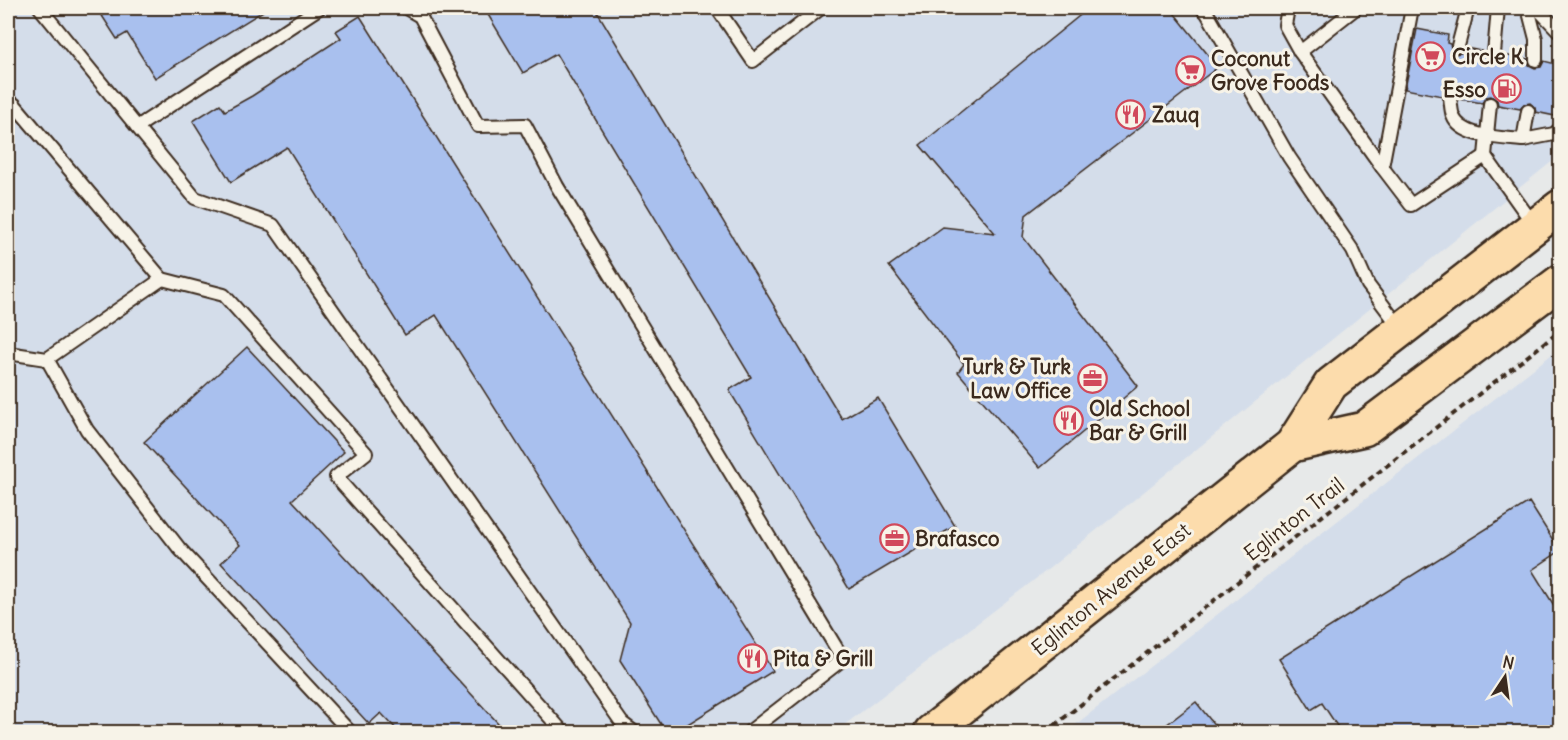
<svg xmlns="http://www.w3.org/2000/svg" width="1568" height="740" viewBox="0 0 1568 740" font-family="Delius,sans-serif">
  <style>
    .built { fill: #d4ddea }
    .building { fill: #a9c0ee; stroke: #3b2a1e; stroke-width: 1.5 }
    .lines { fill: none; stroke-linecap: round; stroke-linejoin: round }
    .service-casing { stroke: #3b2a1e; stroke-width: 16 }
    .primary-casing { stroke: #3b2a1e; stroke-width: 38 }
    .path { stroke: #3b2a1e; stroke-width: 4; stroke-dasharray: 6 4.5; stroke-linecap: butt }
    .service { stroke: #f7f3e8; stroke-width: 12 }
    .primary { stroke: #fcdcac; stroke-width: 33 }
    .labels { text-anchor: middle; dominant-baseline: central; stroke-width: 6; stroke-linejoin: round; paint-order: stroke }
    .poi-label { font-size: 21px; font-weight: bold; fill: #3b2a1e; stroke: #f7f3e8; text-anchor: start }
    .street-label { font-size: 21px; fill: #3b2a1e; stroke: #f7f3e8 }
  </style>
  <rect width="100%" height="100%" fill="#e7e9e9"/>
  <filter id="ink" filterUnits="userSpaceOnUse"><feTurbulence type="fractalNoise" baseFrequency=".0167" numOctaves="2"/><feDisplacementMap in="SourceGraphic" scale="12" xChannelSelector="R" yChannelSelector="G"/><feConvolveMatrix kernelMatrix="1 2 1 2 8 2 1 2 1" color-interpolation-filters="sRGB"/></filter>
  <g filter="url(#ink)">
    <g class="built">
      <path d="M8,8h1552v147l-514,416 -211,161h-827z"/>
      <path d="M1560,348v384h-494z"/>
    </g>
    <g class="building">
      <path d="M97,8h171l-113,70 -28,-45 -10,6z"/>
      <path d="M484,8h111l247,411 36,-21 77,128 -106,63 -120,-199 22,-13 -195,-323 -33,19z"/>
      <path d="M1089,8h81l48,59 -192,148 -3,22 115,149 -98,82 -82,-96 6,-8 -75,-98 54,-39 52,6 -75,-88z"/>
      <path d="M360,16l413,655 -98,61h-9l-46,-72 10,-38 -194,-307 -31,20 -118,-188 -56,35 -38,-61 27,-17 5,7 27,-15 89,-58 -5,-7z"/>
      <path d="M1417,29l31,6 -1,8 3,1 2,7 4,3 7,-2 3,-4 20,4 1,6 6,4 5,-1 4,-6 26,4 1,6 6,3 6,-1 3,-6 16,4v52l-24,-5 -1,-4 -5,-5 -5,1 -5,5 -22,-4 -1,-5 -6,-4 -5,1 -4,6 -23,-4 -2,-7 -5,-3 -7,1 -3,6 -37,-7z"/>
      <path d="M247,347l97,105 -52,48 206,223 -10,9h-89l-18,-19 -12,11 -148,-161 19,-18 -96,-103z"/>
      <path d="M1529,502l31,49 -28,19 28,45v117h-219l-19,-29 -11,7 -32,-51z"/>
      <path d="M1196,702l24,30h-63z"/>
    </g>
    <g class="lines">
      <defs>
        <g id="service">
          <path d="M40,8l155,190 78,27 349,498 12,9"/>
          <path d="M406,8l14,8 58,110 47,-1 32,61 286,473 -94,73"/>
          <path d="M717,8l36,53 68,-53"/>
          <path d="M1202,8l5,5 82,144 64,94 15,34 33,44"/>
          <path d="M1288,8l-3,17 15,27"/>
          <path d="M1356,8l-56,44 82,115 29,38 74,-49 49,69"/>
          <path d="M1528,8l8,31v21"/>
          <path d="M1537,8l23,24"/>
          <path d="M1458,46l10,-38"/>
          <path d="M1494,54l4,-46"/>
          <path d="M1450,97c1,6 1,14 3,19 8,22 51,22 70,24l5,-29"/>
          <path d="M8,109l6,-5 148,175 62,16 142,158 -30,24 227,255"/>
          <path d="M137,127l182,-119"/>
          <path d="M1523,140l31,-6 6,-5"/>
          <path d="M1485,156l5,-52"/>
          <path d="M1382,167l30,-159"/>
          <path d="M8,353l39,6 115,-80"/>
          <path d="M47,359l40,71 92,118 171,184"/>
        </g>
        <g id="primary">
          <path d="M1292,445l72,-16 196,-147"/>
          <path d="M931,732l361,-287 39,-61 229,-177"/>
        </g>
      </defs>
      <use href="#service" class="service-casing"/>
      <use href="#primary" class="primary-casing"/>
      <path class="path" d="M1046,732l171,-134 343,-267"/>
      <use href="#service" class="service"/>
      <use href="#primary" class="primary"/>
    </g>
  </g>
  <defs>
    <symbol id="supermarket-ring" viewBox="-11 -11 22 22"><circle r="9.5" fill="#f7f3e8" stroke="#d1495b" stroke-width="1.5"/><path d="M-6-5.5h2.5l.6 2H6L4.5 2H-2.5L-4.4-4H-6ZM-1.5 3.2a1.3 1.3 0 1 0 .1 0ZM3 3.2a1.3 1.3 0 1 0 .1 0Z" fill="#d1495b"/></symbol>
    <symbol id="fuel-ring" viewBox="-11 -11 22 22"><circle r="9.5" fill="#f7f3e8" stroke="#d1495b" stroke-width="1.5"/><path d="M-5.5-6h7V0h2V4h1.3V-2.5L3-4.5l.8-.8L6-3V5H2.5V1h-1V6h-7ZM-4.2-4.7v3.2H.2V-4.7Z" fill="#d1495b"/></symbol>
    <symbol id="restaurant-ring" viewBox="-11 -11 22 22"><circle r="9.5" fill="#f7f3e8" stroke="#d1495b" stroke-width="1.5"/><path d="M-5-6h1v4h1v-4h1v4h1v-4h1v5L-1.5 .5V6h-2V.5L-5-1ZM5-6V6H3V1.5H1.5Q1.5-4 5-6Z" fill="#d1495b"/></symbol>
    <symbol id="office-ring" viewBox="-11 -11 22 22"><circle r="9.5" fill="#f7f3e8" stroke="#d1495b" stroke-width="1.5"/><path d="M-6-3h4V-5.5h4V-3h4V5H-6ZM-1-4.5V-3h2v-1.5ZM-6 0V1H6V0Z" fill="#d1495b"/></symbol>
  </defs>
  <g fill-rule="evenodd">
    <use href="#supermarket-ring" x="1414" y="40" width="33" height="33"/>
    <use href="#supermarket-ring" x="1174" y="54" width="33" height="33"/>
    <use href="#fuel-ring" x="1490" y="72" width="33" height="33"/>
    <use href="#restaurant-ring" x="1114" y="98" width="33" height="33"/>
    <use href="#office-ring" x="1076" y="362" width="33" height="33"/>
    <use href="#restaurant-ring" x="1052" y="404" width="33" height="33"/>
    <use href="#office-ring" x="878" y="522" width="33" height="33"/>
    <use href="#restaurant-ring" x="736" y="642" width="33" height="33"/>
  </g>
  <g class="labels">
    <g class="poi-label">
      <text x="1452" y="56">Circle K</text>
      <text x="1211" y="58">Coconut<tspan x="1211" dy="24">Grove Foods</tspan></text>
      <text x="1486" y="89" text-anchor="end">Esso</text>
      <text x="1152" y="114">Zauq</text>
      <text x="1071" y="366" text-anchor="end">Turk &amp; Turk<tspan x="1071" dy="24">Law Office</tspan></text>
      <text x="1089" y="408">Old School<tspan x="1089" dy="24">Bar &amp; Grill</tspan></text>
      <text x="915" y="538">Brafasco</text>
      <text x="773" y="658">Pita &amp; Grill</text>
    </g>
    <g class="street-label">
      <text transform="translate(1294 519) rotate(-38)">Eglinton Trail</text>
      <text transform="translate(1111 589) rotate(-39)">Eglinton Avenue East</text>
    </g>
  </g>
  <rect width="1568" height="740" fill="none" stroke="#f7f3e8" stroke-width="30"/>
  <rect x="15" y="15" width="1538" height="710" fill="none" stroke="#3b2a1e" stroke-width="2" filter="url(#ink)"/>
  <g transform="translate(1505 677) rotate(13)" stroke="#f7f3e8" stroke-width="4.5" paint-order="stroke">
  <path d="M0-4.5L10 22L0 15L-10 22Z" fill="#3b2a1e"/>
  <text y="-9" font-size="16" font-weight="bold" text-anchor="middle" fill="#3b2a1e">N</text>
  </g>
</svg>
